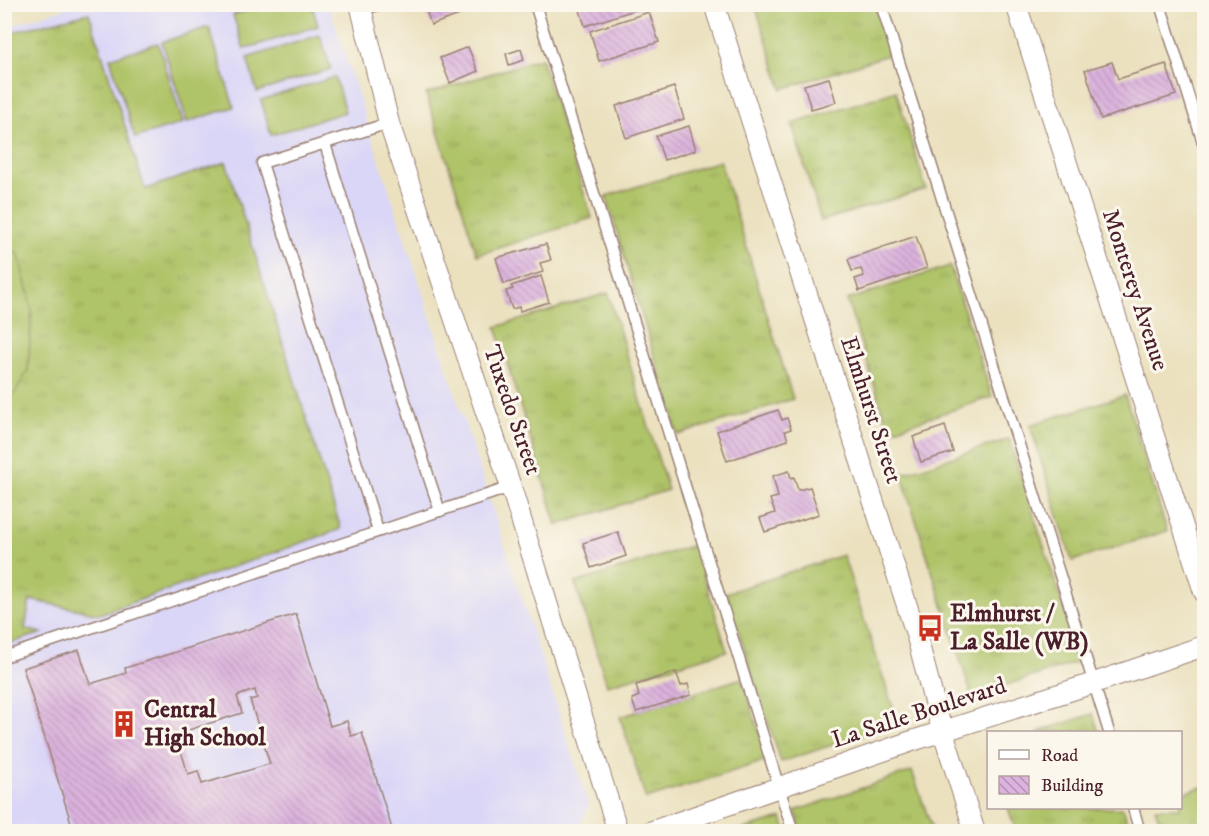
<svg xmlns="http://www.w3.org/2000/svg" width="1209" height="836" viewBox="0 0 1209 836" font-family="'IM FELL DW Pica',serif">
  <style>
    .built { fill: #dad6f7 }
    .grass { fill: url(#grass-tufts); stroke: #7c714a; stroke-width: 1.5 }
    .garden { fill: #afc368; stroke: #7c714a; stroke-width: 1.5 }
    .building { fill: url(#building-back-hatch); fill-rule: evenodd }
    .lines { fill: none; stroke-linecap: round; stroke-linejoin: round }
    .service-casing { stroke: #9a8075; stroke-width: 13 }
    .minor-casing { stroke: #9a8075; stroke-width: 22 }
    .service { stroke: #fff; stroke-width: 10 }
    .minor { stroke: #fff; stroke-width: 20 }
    .labels { text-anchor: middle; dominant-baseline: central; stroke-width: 6; stroke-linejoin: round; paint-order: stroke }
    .street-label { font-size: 24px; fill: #4a1f2b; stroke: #fbf7ec }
    .poi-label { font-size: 24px; font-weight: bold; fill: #4a1f2b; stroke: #fbf7ec; text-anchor: start }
  </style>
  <defs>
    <pattern id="grass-tufts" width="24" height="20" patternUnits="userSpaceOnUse" patternTransform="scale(1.5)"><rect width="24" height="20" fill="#afc368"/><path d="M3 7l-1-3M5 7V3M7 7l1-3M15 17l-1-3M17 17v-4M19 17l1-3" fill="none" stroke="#98a75a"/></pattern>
    <pattern id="building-back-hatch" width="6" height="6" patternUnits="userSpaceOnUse" patternTransform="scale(1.5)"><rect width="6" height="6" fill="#dcb3de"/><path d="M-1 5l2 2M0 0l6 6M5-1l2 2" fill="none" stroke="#b491b4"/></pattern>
  </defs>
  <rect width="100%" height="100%" fill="#fbf7ec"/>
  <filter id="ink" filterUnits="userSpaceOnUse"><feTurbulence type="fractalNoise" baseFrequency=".0167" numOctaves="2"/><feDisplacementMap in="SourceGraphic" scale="12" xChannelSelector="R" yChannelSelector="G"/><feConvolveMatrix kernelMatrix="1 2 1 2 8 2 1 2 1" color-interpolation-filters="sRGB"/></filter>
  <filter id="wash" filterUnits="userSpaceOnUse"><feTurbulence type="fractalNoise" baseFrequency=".008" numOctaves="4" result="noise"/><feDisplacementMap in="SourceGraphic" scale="24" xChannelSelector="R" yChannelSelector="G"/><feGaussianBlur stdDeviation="1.35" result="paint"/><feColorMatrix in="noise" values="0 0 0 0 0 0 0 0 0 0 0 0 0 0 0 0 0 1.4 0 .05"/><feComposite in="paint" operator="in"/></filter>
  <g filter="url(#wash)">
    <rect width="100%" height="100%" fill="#ebe1bf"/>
    <path class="built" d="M75,5h254l260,801 -10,21 -6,4h-568l-1,-803z"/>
    <g class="grass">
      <path d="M755,5h120l16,49 -109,35z"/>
      <path d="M89,13l56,176 81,-27 115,367 -241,85 -70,-14 -5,29 17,4 -37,12 -1,-611z"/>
      <path d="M541,58l51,160 -115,37 -51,-161z"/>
      <path d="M896,91l30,98 -105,32 -29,-97z"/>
      <path d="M720,161l73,238 -115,36 -72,-239z"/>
      <path d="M950,266l42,131 -103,34 -42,-131z"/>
      <path d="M608,293l60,197 -111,35 -61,-198z"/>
      <path d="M1125,395l42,136 -95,30 -42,-136z"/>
      <path d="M1009,439l72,222 -109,35 -71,-222z"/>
      <path d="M694,545l33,106 -120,34 -32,-102z"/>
      <path d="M843,555l55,168 -117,39 -55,-169z"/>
      <path d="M742,678l26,82 -122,39 -26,-82z"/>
      <path d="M1093,714l6,18h-62z"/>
      <path d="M912,771l21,60h-131l-7,-20z"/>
      <path d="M1204,786v45h-41l-8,-23h25l1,-14z"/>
      <path d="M1008,808h115l8,23h-115z"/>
      <path d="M782,818l4,13h-49z"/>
    </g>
    <g class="garden">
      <path d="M266,5h46l6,21 -74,23 -11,-34z"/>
      <path d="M209,27l25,80 -47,15 -25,-80z"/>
      <path d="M320,35l11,34 -74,23 -10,-34z"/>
      <path d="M158,43l25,80 -48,15 -25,-80z"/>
      <path d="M335,77l10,35 -74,23 -10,-35z"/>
      <path d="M18,252l14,58 -4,60 -23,40v-154z"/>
    </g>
    <g id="blocks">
      <g class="building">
        <path d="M424,4h41l3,8 -37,13z"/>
        <path d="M578,4h72v1l-65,21z"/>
        <path d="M649,12l10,30 -60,19 -9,-30z"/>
        <path d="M468,47l10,24 -28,12 -10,-25z"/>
        <path d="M521,49l3,11 -15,5 -3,-11z"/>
        <path d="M1112,62l6,17 48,-15 10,31 -75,24 -16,-49z"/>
        <path d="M829,78l7,24 -25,7 -7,-24z"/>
        <path d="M674,87l10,32 -58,19 -10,-32z"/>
        <path d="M689,126l7,24 -32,10 -8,-24z"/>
        <path d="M916,236l11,32 -68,23 -4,-12 9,-3 -3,-7 -9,2 -4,-12z"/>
        <path d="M546,244l5,16 -11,3 3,9 -39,12 -8,-26z"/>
        <path d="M541,276l8,26 -29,9 -1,-4 -7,2 -6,-18 7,-2 -2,-3z"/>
        <path d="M778,410l4,10 5,-2 4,11 -6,2 3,9 -61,21 -10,-30z"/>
        <path d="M945,426l8,26 -32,10 -8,-25z"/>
        <path d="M789,471l2,7 3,-1 4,13 12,-3 9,27 -54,18 -5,-14 15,-5 -5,-14 8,-2 -5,-21z"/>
        <path d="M618,532l8,24 -35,12 -8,-25z"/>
        <path d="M296,614l34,112 17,-5 4,15 11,-3 31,99h-319l-51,-164 56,-18 11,34 36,-11 -1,-5zM255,690l2,8 -7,2 20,64 -68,20 -4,-13 -10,3 -12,-40 66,-21 -5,-17z"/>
        <path d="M676,672l5,14 7,-2 3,11 -55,17 -4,-13 7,-3 -3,-11z"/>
      </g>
    </g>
  </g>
  <g filter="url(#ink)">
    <use href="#blocks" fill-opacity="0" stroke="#9a8075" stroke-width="1.5"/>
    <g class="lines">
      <defs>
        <g id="service">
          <path d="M535,4l258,828"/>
          <path d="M881,4l228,728"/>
          <path d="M1160,4l44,142"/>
          <path d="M362,10l18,-6"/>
          <path d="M325,144l105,337 10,30"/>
          <path d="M378,531l-116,-368 127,-40"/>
          <path d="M4,657l507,-170"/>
          <path d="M1133,808l7,24"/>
        </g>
        <g id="minor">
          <path d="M360,4l29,119 122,364 107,345"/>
          <path d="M714,4l203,633 20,76 38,119"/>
          <path d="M1016,4l188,588"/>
          <path d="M650,832l262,-91 182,-58 110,-37"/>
        </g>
      </defs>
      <use href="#service" class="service-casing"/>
      <use href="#minor" class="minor-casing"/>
      <use href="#service" class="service"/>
      <use href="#minor" class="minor"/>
    </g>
  </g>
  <defs>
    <symbol id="bus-bare" viewBox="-9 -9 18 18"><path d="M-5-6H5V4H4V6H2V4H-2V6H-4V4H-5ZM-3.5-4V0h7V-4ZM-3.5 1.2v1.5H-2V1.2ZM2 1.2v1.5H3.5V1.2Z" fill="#c8321e" stroke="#fbf7ec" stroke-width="2.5" paint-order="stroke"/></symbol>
    <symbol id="building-bare" viewBox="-9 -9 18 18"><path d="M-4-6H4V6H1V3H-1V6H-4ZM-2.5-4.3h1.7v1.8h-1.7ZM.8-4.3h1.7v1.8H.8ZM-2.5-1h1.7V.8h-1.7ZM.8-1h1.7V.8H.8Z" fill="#c8321e" stroke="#fbf7ec" stroke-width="2.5" paint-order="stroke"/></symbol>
  </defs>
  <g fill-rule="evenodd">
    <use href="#bus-bare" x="911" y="609" width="38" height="38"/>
    <use href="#building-bare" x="105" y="705" width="38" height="38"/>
  </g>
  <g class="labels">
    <g class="street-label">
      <text transform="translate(1135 290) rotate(72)">Monterey Avenue</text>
      <text transform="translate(512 410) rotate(71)">Tuxedo Street</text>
      <text transform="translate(871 410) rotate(72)">Elmhurst Street</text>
      <text transform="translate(919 713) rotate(-18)">La Salle Boulevard</text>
    </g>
    <g class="poi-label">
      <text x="950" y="614">Elmhurst /<tspan x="950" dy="28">La Salle (WB)</tspan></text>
      <text x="144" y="710">Central<tspan x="144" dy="28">High School</tspan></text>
    </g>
  </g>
  <rect width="1209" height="836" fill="none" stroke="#fbf7ec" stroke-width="24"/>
  <rect x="987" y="731" width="195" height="78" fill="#fbf7ec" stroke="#b4a19f" stroke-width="1.5"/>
  <rect x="999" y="750" width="30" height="9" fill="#ffffff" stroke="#b4a19f" stroke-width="1.5"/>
  <text x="1041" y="761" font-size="18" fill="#4a1f2b">Road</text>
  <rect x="999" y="776" width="30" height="18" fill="url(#building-back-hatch)" stroke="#b4a19f" stroke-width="1.5"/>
  <text x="1041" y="791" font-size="18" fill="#4a1f2b">Building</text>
</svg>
